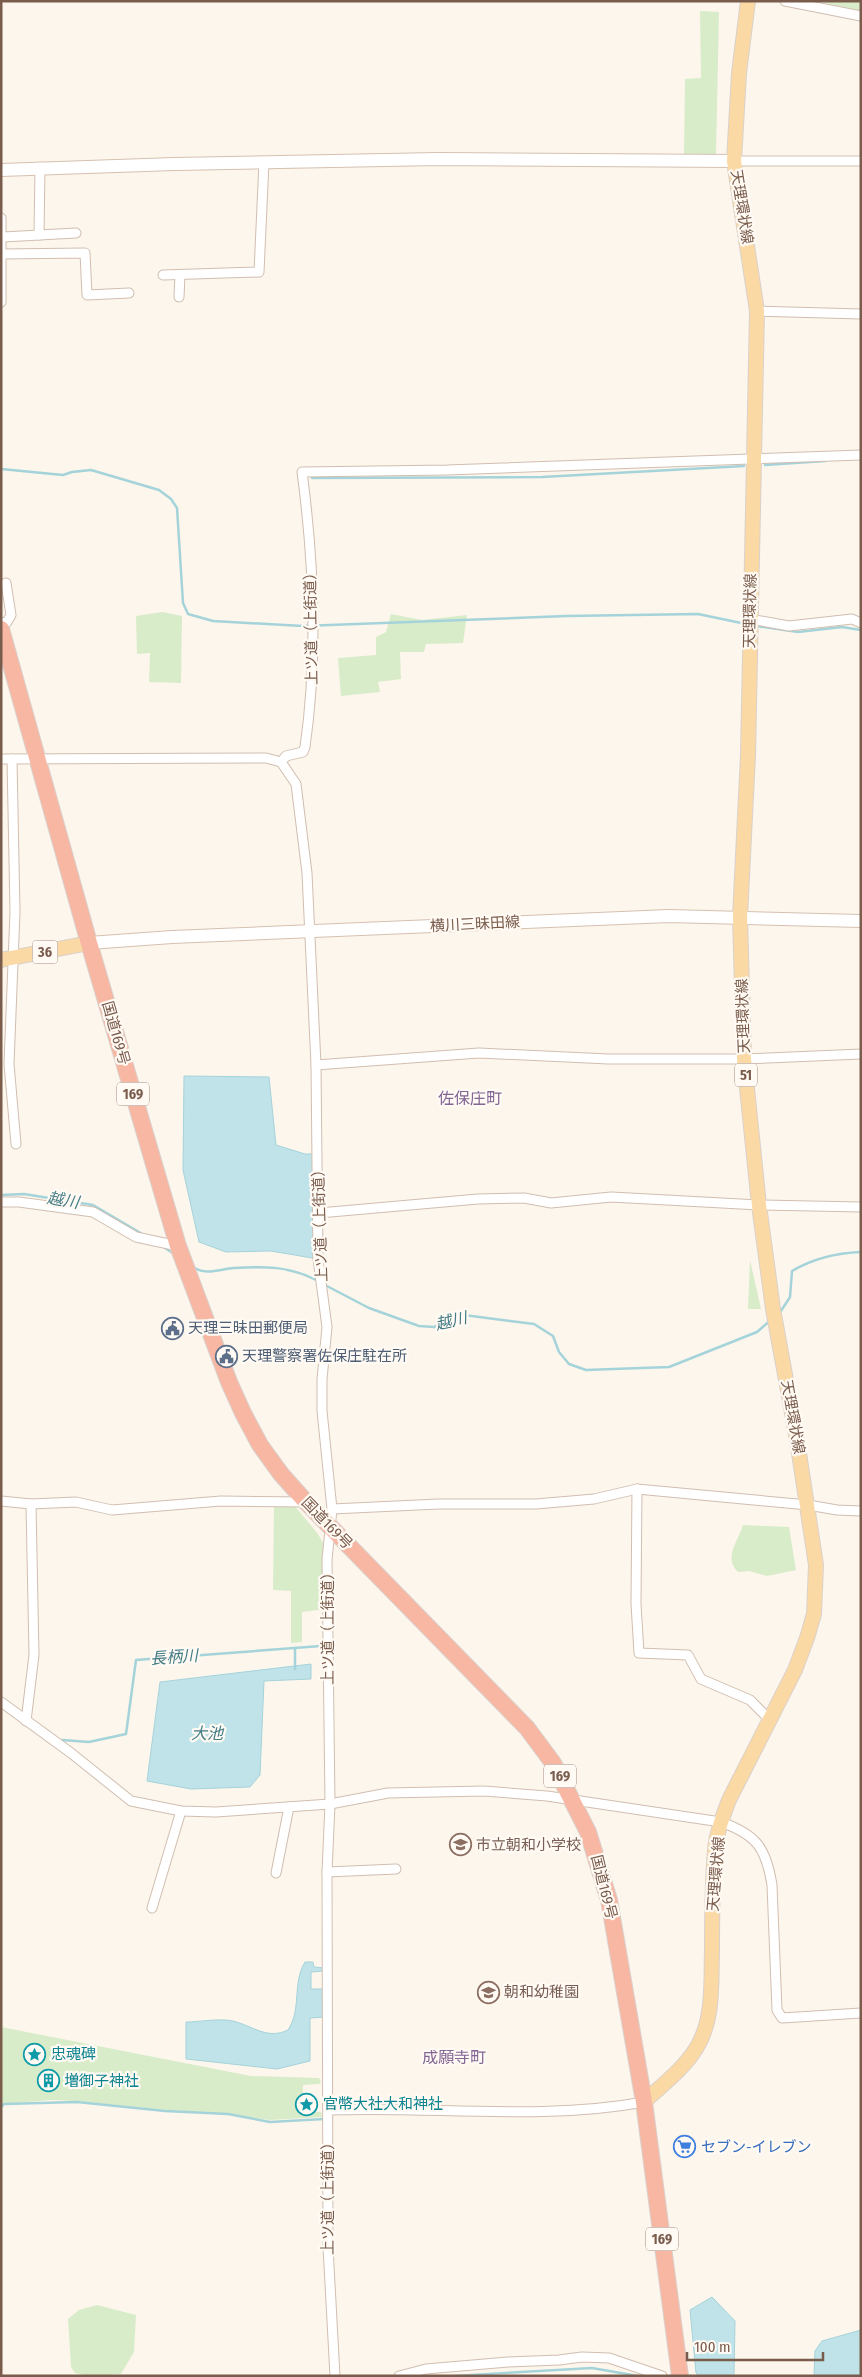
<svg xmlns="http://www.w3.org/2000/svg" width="862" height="2377" viewBox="0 0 862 2377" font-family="'Fira Sans Condensed','Noto Sans JP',sans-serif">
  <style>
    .green { fill: #d8ecc9 }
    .water { fill: #bfe3e8; stroke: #a5d3da }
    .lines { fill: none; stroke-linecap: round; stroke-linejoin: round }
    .stream { stroke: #a5d3da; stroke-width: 2.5 }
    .street-casing { stroke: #d1beb0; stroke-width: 11 }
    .secondary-casing { stroke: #d6c0b0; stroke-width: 14 }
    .primary-casing { stroke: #dad1cd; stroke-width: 16 }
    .highway-casing { stroke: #dad1cd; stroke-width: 18 }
    .street { stroke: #fff; stroke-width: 9 }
    .secondary { stroke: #fff; stroke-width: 12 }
    .primary { stroke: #fbd9a5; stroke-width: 14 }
    .highway { stroke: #f7b7a3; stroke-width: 16 }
    .labels { text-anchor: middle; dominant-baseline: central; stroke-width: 4.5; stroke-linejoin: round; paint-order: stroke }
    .shield { fill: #fffaf3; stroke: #a28b7f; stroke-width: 1 }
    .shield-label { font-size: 14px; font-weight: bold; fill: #7a5c4d }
    .street-label { font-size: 15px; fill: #7a5c4d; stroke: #fffaf3 }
    .service-label { font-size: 15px; fill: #4e5e75; stroke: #fffaf3; text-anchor: start }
    .education-label { font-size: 15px; fill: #785e54; stroke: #fffaf3; text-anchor: start }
    .culture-label { font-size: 15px; fill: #0d838f; stroke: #fffaf3; text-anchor: start }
    .shop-label { font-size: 15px; fill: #366cbe; stroke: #fffaf3; text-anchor: start }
    .neighbourhood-label { font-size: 16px; fill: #846695; stroke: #fffaf3 }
    .water-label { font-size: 16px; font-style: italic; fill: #437c86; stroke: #fffaf3 }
  </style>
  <rect width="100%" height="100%" fill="#fdf6ec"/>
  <g class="green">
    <path d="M820,1h41v10l-3,2z"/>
    <path d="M700,11l19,1 -3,143 -32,-1 1,-75 16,-1z"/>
    <path d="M162,612l20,4 -1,67 -32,-1 1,-29 -13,1 -1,-38z"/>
    <path d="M391,614l31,6 45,-5 -4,28 -37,1 -2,8h-24l1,27 -23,3 2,10 -39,4 -3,-38 38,-3v-18l10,-5z"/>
    <path d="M750,1260l11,49h-13z"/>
    <path d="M274,1505h20l24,29 6,11 1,64 -23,3v30l-11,1v-52l-18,-1z"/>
    <path d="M743,1525l46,2 7,43 -29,6 -18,-5 -11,1c-15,-15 0,-30 5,-47z"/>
    <path d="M1,2027l250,49 68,2 2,4 -2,2 -16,1v26l18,1 1,5 -52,3 -41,-6 -64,-4 -88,-9 -25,-1 -51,4z"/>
    <path d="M97,2305l39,10 -2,37 -13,22 -32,2 -14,-3 -4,-6 -3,-48 11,-9z"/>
  </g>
  <g class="water">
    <path d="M184,1076l85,1 7,68 29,9h13v105l-47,-8 -45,1 -27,-10 -16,-72z"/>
    <path d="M311,1664v15l-47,2 -4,94 -10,12 -59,2 -44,-8 13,-99z"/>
    <path d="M305,1962h8l1,5 10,1v3l-13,1v17h13l1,28 -15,1v43l-33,8 -91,-10v-37c14,0 33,-4 47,-1 20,5 34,19 55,9 14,-21 4,-47 17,-68z"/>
    <path d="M712,2297l23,24 -1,55h-35l-3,-3 -6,-63z"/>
    <path d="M861,2330v46h-47l1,-25 7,-10z"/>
  </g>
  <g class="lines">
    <g class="stream">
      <path d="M765,465l60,-4"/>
      <path d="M1,469l62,6 9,-3 19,-2 68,20 12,9 6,9 6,95 5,11 25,7 90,5 263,-10 132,-2 48,10"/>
      <path d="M312,478l230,-1 202,-11"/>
      <path d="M756,626l42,6 44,-5 19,3"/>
      <path d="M1,1195l23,-1 69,11 51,30"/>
      <path d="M162,1246l12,8"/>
      <path d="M193,1267c13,9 27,2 41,1 31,-2 56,-2 84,13"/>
      <path d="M323,1284l46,24 50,18 15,1 30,-12 70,9 19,12 6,16 10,12 17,6 83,-3 88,-35 14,-12"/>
      <path d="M779,1314l11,-17 2,-26c22,-13 43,-18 69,-19"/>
      <path d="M295,1648v21"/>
      <path d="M62,1740l27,2 37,-8 10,-74 185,-14"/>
      <path d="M1,2107l3,-3 73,-2 88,9 63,3 42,8 54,-3"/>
      <path d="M454,2376l138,-8 46,8"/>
    </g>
    <defs>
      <g id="street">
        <path d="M785,1l76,15"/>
        <path d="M734,161h127"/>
        <path d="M1,218v84"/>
        <path d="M39,235l1,-68"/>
        <path d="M3,237l73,-4"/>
        <path d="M2,254l83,-1 2,42 42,-2"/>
        <path d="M163,275l96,-3 5,-110"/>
        <path d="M179,297l1,-22"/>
        <path d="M757,311l104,3"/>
        <path d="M750,619l39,7 63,-7 9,4"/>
        <path d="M1,623l6,-1 4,-7 -5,-32"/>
        <path d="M1,759l265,-1 15,4"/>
        <path d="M12,759l3,153 -6,152 7,80"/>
        <path d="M316,1065l163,-12 129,6h136l117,-5"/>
        <path d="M1,1202h18l74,10 43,25 42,9"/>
        <path d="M319,1213l159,-14 46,-1 27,5 60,-6 148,8 102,2"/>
        <path d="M637,1489l-1,115 3,49 49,2 13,24 49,21 19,19"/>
        <path d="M1,1501l30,3 45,-2 36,8 109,-9 85,1"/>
        <path d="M332,1509l107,-5h97l58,-5 43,-10 171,16 29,5 24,1"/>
        <path d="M1,1702l70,51 60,48 50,10 35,1 114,-8 58,-11 96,-2 63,5 174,26c36,13 45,26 51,63l5,125 5,8 79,-5"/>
        <path d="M26,1721l8,-66 -3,-151"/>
        <path d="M327,1872l69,-3"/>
        <path d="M276,1873l13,-66"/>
        <path d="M152,1908l29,-97"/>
        <path d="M329,2110c104,-4 212,11 315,-8"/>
        <path d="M335,2376l-7,-129 -1,-375 3,-68 -3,-244 5,-51 -10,-98v-32l5,-52 -9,-68 -2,-194 -9,-192 -11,-89 -15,-22 5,-6 17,-4 2,-5c13,-91 9,-185 -3,-275l145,-2 414,-15"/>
        <path d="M399,2376l27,-7 82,-7 51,-2 23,-3 27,1 53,18"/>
      </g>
      <g id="secondary">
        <path d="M1,170l173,-6 264,-5 296,2"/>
        <path d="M89,943l83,-6 497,-21 192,5"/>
      </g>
      <g id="primary">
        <path d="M1,960l88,-17"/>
        <path d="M644,2102c18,-17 40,-33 53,-55 17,-28 14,-64 15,-97 0,-32 0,-66 3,-99 1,-17 8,-35 14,-51l66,-130 12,-32 7,-24 2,-49 -19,-125 -24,-131 -14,-104 -15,-146 -4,-142 8,-162 9,-444 -23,-150 5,-88 9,-72"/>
      </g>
      <path id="highway" d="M1,629l88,314 89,303 51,136 14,31 17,32 21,29 25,28 221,226 26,35 35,69 21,68 35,202 36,274"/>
    </defs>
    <use href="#street" class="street-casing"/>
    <use href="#secondary" class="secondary-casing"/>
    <use href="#primary" class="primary-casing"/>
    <use href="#highway" class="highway-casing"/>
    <use href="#street" class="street"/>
    <use href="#secondary" class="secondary"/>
    <use href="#primary" class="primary"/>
    <use href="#highway" class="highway"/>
  </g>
  <defs>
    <symbol id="civic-ring" viewBox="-11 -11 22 22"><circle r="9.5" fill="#fffaf3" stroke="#5c6f8a" stroke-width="1.5"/><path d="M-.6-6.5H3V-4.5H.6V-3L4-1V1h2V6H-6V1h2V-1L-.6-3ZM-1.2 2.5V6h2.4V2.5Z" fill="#5c6f8a"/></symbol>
    <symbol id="school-ring" viewBox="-11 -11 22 22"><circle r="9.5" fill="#fffaf3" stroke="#8d6e63" stroke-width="1.5"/><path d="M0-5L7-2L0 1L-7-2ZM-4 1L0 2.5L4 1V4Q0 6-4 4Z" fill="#8d6e63"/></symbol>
    <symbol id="sight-ring" viewBox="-11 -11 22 22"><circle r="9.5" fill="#fffaf3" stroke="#0f9aa8" stroke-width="1.5"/><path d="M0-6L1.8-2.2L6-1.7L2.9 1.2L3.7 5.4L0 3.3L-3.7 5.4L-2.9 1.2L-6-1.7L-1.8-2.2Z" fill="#0f9aa8"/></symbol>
    <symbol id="building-ring" viewBox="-11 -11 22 22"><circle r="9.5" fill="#fffaf3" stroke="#0f9aa8" stroke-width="1.5"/><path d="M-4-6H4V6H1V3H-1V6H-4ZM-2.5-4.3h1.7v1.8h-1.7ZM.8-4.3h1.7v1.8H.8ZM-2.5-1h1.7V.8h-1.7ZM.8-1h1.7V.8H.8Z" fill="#0f9aa8"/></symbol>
    <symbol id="supermarket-ring" viewBox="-11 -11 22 22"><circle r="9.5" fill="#fffaf3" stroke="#3f7fe0" stroke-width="1.5"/><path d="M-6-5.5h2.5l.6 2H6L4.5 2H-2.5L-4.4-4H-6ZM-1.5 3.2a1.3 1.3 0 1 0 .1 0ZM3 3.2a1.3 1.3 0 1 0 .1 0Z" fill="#3f7fe0"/></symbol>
  </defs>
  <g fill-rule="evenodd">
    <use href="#civic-ring" x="160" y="1316" width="25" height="25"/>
    <use href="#civic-ring" x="214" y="1344" width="25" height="25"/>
    <use href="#school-ring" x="448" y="1832" width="25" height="25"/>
    <use href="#school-ring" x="476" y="1980" width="25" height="25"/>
    <use href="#sight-ring" x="22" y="2042" width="25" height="25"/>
    <use href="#building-ring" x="36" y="2068" width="25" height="25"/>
    <use href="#sight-ring" x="294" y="2092" width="25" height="25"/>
    <use href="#supermarket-ring" x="672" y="2134" width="25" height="25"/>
  </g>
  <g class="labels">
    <g class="shield">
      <rect x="32.5" y="940.5" width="25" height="23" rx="4"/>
      <rect x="735" y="1063.5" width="22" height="23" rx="4"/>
      <rect x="117" y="1082.5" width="32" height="23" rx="4"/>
      <rect x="544" y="1764.5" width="32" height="23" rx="4"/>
      <rect x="646" y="2227.5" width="32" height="23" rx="4"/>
    </g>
    <g class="shield-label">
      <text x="45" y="952">36</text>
      <text x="746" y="1075">51</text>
      <text x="133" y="1094">169</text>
      <text x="560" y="1776">169</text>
      <text x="662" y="2239">169</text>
    </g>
    <g class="street-label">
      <text transform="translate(742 207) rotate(81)">天理環状線</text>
      <text transform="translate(750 611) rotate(-89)">天理環状線</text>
      <text transform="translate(311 625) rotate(-91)">上ツ道（上街道）</text>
      <text transform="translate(475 924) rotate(-3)">横川三昧田線</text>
      <text transform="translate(743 1016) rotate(-92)">天理環状線</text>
      <text transform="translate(116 1033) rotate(74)">国道169号</text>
      <text transform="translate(320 1222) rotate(-92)">上ツ道（上街道）</text>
      <text transform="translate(793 1417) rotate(80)">天理環状線</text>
      <text transform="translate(327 1523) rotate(46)">国道169号</text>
      <text transform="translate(328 1625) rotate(-90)">上ツ道（上街道）</text>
      <text transform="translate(716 1874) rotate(-85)">天理環状線</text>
      <text transform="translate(604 1887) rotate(76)">国道169号</text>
      <text transform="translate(328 2195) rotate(-90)">上ツ道（上街道）</text>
    </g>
    <g class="service-label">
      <text x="188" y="1328">天理三昧田郵便局</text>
      <text x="242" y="1356">天理警察署佐保庄駐在所</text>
    </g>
    <g class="education-label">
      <text x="476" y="1845">市立朝和小学校</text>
      <text x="504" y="1992">朝和幼稚園</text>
    </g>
    <g class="culture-label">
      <text x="51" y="2054">忠魂碑</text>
      <text x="64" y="2081">増御子神社</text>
      <text x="323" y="2104">官幣大社大和神社</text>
    </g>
    <g class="shop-label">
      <text x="701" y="2147">セブン-イレブン</text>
    </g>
    <g class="neighbourhood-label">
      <text x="470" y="1098">佐保庄町</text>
      <text x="454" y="2057">成願寺町</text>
    </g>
    <g class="water-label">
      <text transform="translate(63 1200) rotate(9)">越川</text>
      <text transform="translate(451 1321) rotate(-13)">越川</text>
      <text transform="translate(174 1657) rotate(-4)">長柄川</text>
      <text x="207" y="1733">大池</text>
    </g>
  </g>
  <rect width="862" height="2377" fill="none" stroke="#7a5c4d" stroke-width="5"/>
  <path d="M687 2352v8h136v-8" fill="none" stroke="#7a5c4d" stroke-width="2.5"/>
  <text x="694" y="2352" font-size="15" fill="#7a5c4d" stroke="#fffaf3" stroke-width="4" paint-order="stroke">100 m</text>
</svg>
